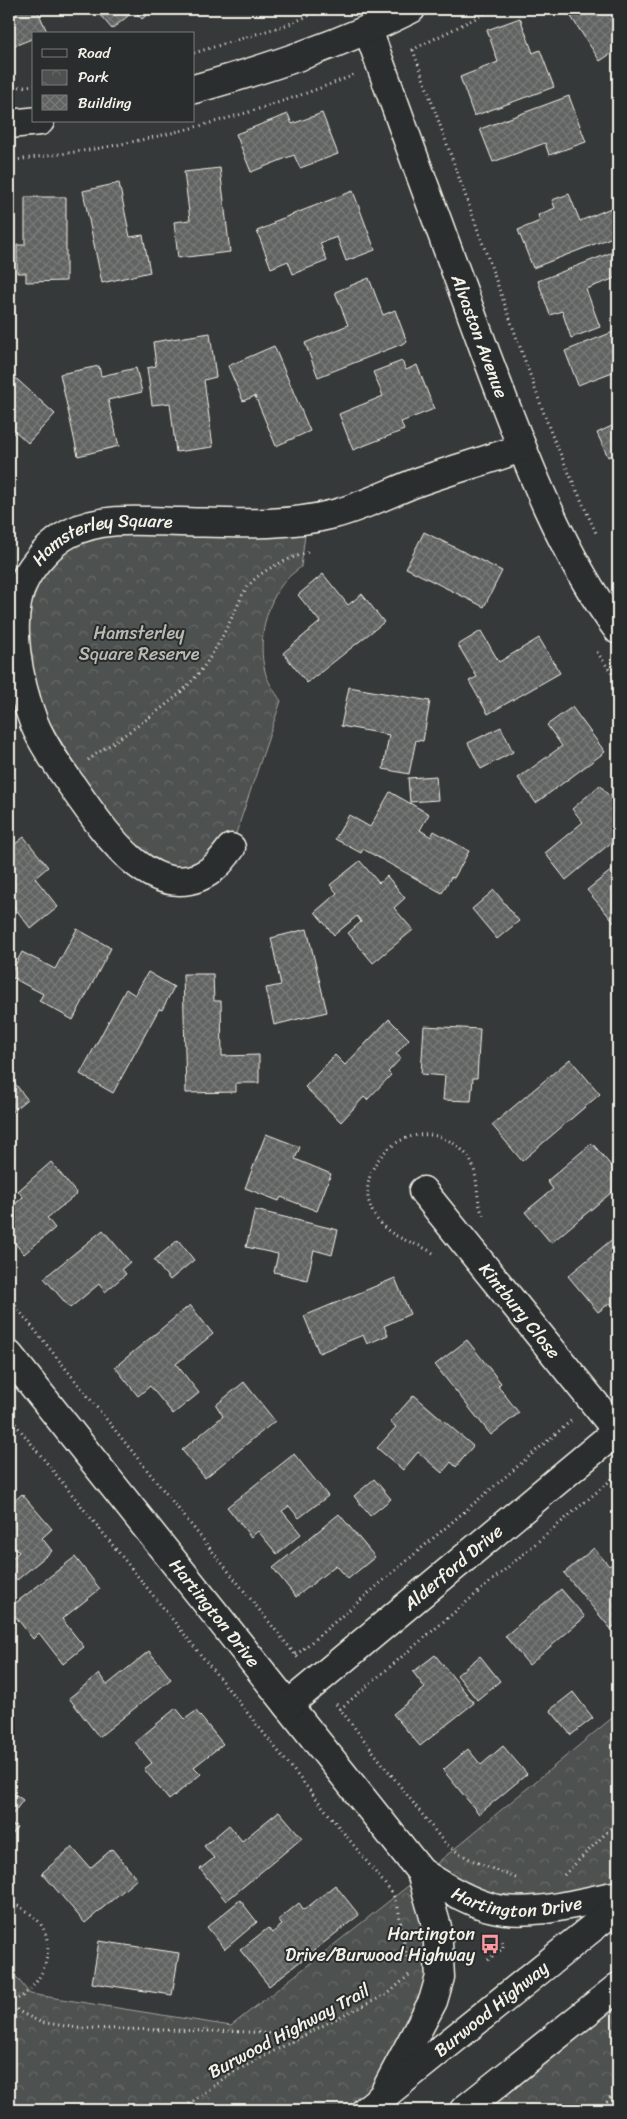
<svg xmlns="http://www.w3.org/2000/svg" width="627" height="2119" viewBox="0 0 627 2119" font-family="Sriracha,sans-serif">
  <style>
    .park { fill: url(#park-crowns); stroke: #a1a19c }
    .building { fill: url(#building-cross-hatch); stroke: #f4f1e8 }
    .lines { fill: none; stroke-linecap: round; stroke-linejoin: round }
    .minor-casing { stroke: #f4f1e8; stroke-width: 31 }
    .trunk-casing { stroke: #f4f1e8; stroke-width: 31 }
    .path { stroke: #f4f1e8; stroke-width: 3; stroke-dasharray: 1 4; stroke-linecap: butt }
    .minor { stroke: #2a2d2e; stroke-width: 28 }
    .trunk { stroke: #2a2d2e; stroke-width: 28 }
    .labels { text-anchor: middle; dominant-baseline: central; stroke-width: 4; stroke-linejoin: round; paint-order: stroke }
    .street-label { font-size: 18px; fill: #f4f1e8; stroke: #2a2d2e }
    .park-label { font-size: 18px; fill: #bab9b2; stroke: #2a2d2e }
    .poi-label { font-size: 18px; fill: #f4f1e8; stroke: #2a2d2e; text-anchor: end }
  </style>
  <defs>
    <pattern id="park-crowns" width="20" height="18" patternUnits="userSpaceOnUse" patternTransform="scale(1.25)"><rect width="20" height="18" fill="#4e514f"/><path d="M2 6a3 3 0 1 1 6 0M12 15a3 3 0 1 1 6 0" fill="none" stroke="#686a68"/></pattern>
    <pattern id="building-cross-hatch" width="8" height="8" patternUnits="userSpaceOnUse" patternTransform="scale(1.25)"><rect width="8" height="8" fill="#616362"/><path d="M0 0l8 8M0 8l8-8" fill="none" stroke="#787a78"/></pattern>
  </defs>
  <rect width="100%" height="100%" fill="#363939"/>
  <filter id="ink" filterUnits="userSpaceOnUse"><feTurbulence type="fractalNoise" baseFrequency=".02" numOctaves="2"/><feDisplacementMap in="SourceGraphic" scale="10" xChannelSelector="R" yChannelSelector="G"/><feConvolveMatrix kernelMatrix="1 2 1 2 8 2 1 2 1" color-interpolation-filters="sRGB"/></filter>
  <g filter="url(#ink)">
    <g class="park">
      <path d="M307,519l-6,48c-5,4 -11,8 -15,13 -20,21 -29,62 -21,91 2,10 10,21 16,30l-50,147 -50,32 -84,-60 -79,-159 19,-98 34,-31z"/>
      <path d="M618,1713v182l-84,15 -110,-36z"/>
      <path d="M422,1875l18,102 -75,133h-356v-142l21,26 201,32z"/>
      <path d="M618,1987v123h-154z"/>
    </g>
    <g class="building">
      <path d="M9,9h28l10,23 -13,2v4l-25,10z"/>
      <path d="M95,9h59l-12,10 -8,-8 -22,18z"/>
      <path d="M566,9h52v40l-18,12z"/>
      <path d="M520,18l13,35 7,-3 14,37 -80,29 -14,-39 38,-15 -11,-32z"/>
      <path d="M569,96l17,46 -37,13 -4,-12 -52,19 -13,-33z"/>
      <path d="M322,113l16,41 -38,14 -6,-13 -43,17 -15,-38 52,-20 4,10z"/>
      <path d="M220,168l10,84 -52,6 -4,-36 16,-2 -6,-48z"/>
      <path d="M119,183l11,54 13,-2 7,37 -48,11 -19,-92z"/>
      <path d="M353,191l22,59 -29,11 -9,-24 -17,6 7,18 -34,13 -5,-13 -17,7 -14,-37 17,-7 -1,-2z"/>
      <path d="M569,194l11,27 38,-16v30l-85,33 -15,-38 22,-9 -2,-6 17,-7 -3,-8z"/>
      <path d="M25,197h41v84l-40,1v-9h-9v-28h8z"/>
      <path d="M618,250v27l-32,12 14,38 -29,11 -9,-27 -12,4 -12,-34z"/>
      <path d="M369,278l14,37 12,-5 12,32 -89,35 -13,-34 43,-18 -13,-33z"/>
      <path d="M618,330v40l-40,15 -13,-34z"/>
      <path d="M210,333l6,44 -12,3 9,67 -37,5 -6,-49 -18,2 -5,-37 9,-2 -3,-24z"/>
      <path d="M274,346l36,85 -34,15 -21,-50 -12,5 -15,-35z"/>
      <path d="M402,361l4,9 11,-5 17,44 -33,13 3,8 -51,20 -14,-36 44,-18 -10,-24z"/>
      <path d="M99,366l2,10 35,-8 6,24 -34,8 11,46 -41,10 -18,-82z"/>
      <path d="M9,372l46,42 -27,29 -13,-12 -6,7z"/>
      <path d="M618,423v30l-10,4 -11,-24z"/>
      <path d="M424,532l78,39 -18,36 -78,-39z"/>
      <path d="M323,574l25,31 14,-11 22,28 -77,61 -24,-30 37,-31 -22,-27z"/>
      <path d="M481,631l18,31 40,-24 21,35 -72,41 -19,-33 8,-4 -19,-32z"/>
      <path d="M349,687l81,14 -7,40 -7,-1 -7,34 -26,-5 6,-34 -48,-9z"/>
      <path d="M572,707l33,45 -69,51 -18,-25 44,-32 -15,-21z"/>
      <path d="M501,727l12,25 -32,17 -13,-26z"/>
      <path d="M436,776l2,24 -28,2 -2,-24z"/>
      <path d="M600,785l9,11 9,-8v49l-52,43 -21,-27 38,-31 -11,-13z"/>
      <path d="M390,792l39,22 -9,16 11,7 3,-6 35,20 -15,27 -3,-1 -9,16 -79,-44 -2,4 -26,-14 14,-24 21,12z"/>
      <path d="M9,816l6,8 -6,5z"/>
      <path d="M24,837l24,30 -13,11 23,29 -27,22 -22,-29v-51z"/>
      <path d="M360,861l19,22 8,-7 18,22 -11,10 19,22 -40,33 -25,-30 13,-11 -4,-6 -23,19 -19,-23 22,-19 -7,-8z"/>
      <path d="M618,865v60l-1,1 -30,-36z"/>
      <path d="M494,890l25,31 -22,18 -25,-30z"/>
      <path d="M77,929l34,19 -38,72 -34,-19 4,-7 -34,-18 13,-24 33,17z"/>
      <path d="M307,929l20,83 -53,13 -8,-37 15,-3 -10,-47z"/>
      <path d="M148,972l26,15 -12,23 -3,-1 -46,84 -33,-19 46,-85 9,6z"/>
      <path d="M183,974h30l1,27h7l1,55 37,-1v28h-23v9l-50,1z"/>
      <path d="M389,1019l20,20 -13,15 5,4 -13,14 3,3 -24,25 -3,-3 -23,25 -36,-35 30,-32 10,10z"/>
      <path d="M424,1026l56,3 -3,49h-4l-2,23 -28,-1 2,-24 -24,-2z"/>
      <path d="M570,1059l30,35 -78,67 -30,-36z"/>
      <path d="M9,1076l18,23 -18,15z"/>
      <path d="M266,1134l34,13 -5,12 36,15 -14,37 -36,-14 -2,4 -34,-13z"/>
      <path d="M592,1143l26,31v13l-67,56 -26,-31 28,-23 -6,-8z"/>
      <path d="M9,1148l6,8 -6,5z"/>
      <path d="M51,1162l26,32 -30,24 8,10 -31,26 -15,-18v-27l14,-12 -5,-6z"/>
      <path d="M255,1210l83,20 -6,25 -18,-5 -7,30 -33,-8 4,-18 -32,-7z"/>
      <path d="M103,1230l27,32 -8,7 4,5 -21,18 -6,-8 -29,24 -26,-30z"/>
      <path d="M616,1236l2,2v75l-8,-10 -12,9 -30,-36z"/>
      <path d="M178,1240l16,20 -24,20 -16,-20z"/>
      <path d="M395,1278l15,36 -26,12 4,9 -21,9 -4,-9 -44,18 -15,-37z"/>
      <path d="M190,1305l23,29 -37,30 23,29 -26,21 -23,-28 -12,10 -23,-29z"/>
      <path d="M467,1340l34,43 -3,3 21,27 -28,22 -56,-70z"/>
      <path d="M244,1382l31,39 -70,57 -23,-28 41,-34 -7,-11z"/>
      <path d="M414,1395l59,51 -17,21 -5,-5 -9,11 -24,-21 -15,18 -26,-22 19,-21 -6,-5z"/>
      <path d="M294,1454l34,42 -29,22 -10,-12 -7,5 19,23 -24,20 -19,-23 -7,6 -24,-30z"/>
      <path d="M374,1479l17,20 -21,17 -16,-20z"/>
      <path d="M22,1494l30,35 -10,9 10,13 -35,29 -8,-10v-9l10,-9 -8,-9 -2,2v-39z"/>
      <path d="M339,1514l36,43 -27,22 -12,-14 -40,32 -23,-29z"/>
      <path d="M594,1548l15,18 8,-6 1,1v61l-7,7 -47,-56z"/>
      <path d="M75,1557l25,32 -38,30 22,28 -21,17 -24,-31 -6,6 -24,-31z"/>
      <path d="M561,1589l24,28 -56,48 -24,-29z"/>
      <path d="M149,1651l22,28 -72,58 -30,-39 30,-24 8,11z"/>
      <path d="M435,1655l39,48 -54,43 -27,-32 32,-26 -12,-16z"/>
      <path d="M480,1656l20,25 -23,19 -20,-25z"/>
      <path d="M573,1692l20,26 -22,17 -21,-25z"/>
      <path d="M176,1708l9,11 11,-8 27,33 -29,23 7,7 -32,26 -25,-31 8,-6 -17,-21z"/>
      <path d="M503,1746l24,28 -48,40 -36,-44 25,-21 13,16z"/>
      <path d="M9,1790l14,10 -14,19z"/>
      <path d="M279,1811l23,27 -76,63 -26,-32 14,-11 -10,-12 25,-21 13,16z"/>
      <path d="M9,1823l8,5 -8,11z"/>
      <path d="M72,1847l18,21 22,-19 25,30 -52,44 -43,-50z"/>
      <path d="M335,1885l24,30 -90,71 -29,-36 28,-22 4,5 10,-8 -4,-5 21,-17 5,7z"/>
      <path d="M240,1900l17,22 -32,27 -18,-22z"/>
      <path d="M99,1941l80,12 -7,42 -80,-12z"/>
    </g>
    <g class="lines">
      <defs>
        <g id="minor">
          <path id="s1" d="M368,30c39,108 78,217 118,324 36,95 71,194 132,276"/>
          <path d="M194,89c75,-21 148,-45 217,-80"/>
          <path d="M9,124l31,-3"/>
          <path id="s2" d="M231,848c-9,12 -17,23 -32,29 -52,21 -97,-49 -122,-84 -15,-22 -33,-46 -43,-70 -15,-39 -29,-103 -10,-142 9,-18 28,-39 46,-48 33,-17 74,-12 110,-11 51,1 104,5 154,-8 28,-7 55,-21 81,-31 35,-13 71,-22 106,-35"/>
          <path id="s3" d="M423,1191l194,240"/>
          <path id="s4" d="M9,1355l412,517c21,14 47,30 72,36 38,9 87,-6 125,-13"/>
          <path id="s5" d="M288,1705l330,-275"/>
          <path d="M382,2097l51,-96 7,-24 -3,-50 -16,-55"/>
        </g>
        <g id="trunk">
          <path id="s6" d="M366,2110l252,-203"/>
          <path d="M464,2110l154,-123"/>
        </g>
      </defs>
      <use href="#minor" class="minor-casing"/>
      <use href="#trunk" class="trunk-casing"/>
      <g class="path">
        <path d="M412,50l82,-41"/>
        <path d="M413,50l138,383 45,100"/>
        <path d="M194,53l95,-29 36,-15"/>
        <path d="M9,88l25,-3"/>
        <path d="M9,161c32,-5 65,-8 97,-14 85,-16 168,-40 248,-72"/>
        <path d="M597,652l21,30"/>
        <path d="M88,760c33,-24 76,-49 104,-79 17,-18 31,-45 42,-68 4,-7 7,-17 12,-24 14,-20 42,-30 65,-38"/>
        <path d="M433,1253c-18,-12 -37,-12 -53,-30 -42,-49 32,-121 83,-72 19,18 10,43 20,64"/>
        <path d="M9,1298l289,360"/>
        <path d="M9,1416l383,477 4,8"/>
        <path d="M296,1655l276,-235"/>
        <path d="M336,1704l107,137c20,19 50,27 75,38"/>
        <path d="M340,1709l278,-235"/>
        <path d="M564,1875l54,-54"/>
        <path d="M9,1901c13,7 29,15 35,29 10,21 -1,49 -18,63 -4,4 -11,7 -17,10"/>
        <path d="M398,1907l10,58"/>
        <path d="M488,1960l14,-11 2,-5 -4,-5"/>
        <path d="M9,2003l11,9 20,10 38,6 173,4 48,5"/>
        <path d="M181,2110l49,-36 115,-60 43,-20 21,-19"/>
        <path d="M601,2110l17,-24"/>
      </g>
      <use href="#minor" class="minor"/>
      <use href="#trunk" class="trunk"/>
    </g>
  </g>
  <defs>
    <symbol id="bus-bare" viewBox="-9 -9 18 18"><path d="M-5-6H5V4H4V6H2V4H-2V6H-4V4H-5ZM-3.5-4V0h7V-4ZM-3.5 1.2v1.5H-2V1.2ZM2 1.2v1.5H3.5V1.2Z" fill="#ff9aa2" stroke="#2a2d2e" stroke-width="2.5" paint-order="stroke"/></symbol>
  </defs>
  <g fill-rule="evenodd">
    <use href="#bus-bare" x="476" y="1930" width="28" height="28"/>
  </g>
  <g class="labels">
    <g class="street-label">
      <text stroke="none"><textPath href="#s1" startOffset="326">Alvaston Avenue</textPath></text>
      <text stroke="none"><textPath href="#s2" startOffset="528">Hamsterley Square</textPath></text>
      <text stroke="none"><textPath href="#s3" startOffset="154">Kintbury Close</textPath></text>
      <text stroke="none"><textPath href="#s5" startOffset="215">Alderford Drive</textPath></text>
      <text stroke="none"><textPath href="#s4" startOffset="330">Hartington Drive</textPath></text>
      <text stroke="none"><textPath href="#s4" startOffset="765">Hartington Drive</textPath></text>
      <text stroke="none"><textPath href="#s6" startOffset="161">Burwood Highway</textPath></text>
      <text transform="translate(289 2031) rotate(-28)">Burwood Highway Trail</text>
    </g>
    <g class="park-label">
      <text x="139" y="633">Hamsterley<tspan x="139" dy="21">Square Reserve</tspan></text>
    </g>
    <g class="poi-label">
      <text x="475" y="1934">Hartington<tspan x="475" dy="21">Drive/Burwood Highway</tspan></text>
    </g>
  </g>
  <rect width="627" height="2119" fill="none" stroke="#2a2d2e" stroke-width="30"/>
  <rect x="15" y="15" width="597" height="2089" fill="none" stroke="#f4f1e8" stroke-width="2" filter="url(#ink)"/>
  <rect x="32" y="32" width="162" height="90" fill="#2a2d2e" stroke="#7b7b78"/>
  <rect x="42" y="49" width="25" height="8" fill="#2a2d2e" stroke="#7b7b78"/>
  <text x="78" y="58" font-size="15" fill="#f4f1e8">Road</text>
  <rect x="42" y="70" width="25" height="15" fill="url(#park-crowns)" stroke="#7b7b78"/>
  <text x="78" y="82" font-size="15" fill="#f4f1e8">Park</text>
  <rect x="42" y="95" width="25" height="15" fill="url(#building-cross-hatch)" stroke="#7b7b78"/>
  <text x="78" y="108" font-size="15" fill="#f4f1e8">Building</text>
</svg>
